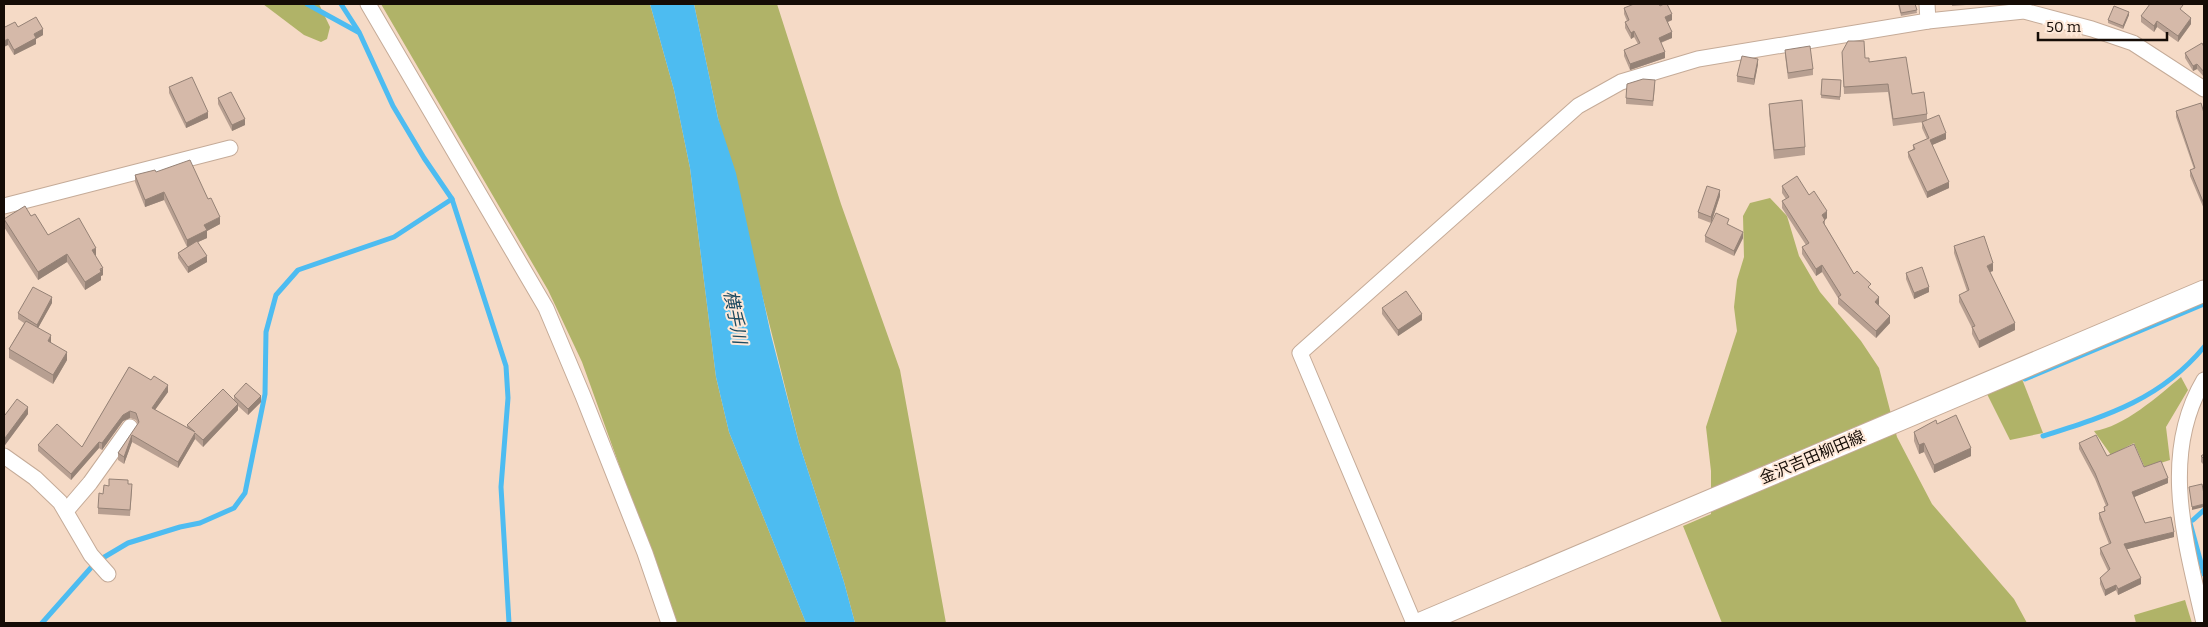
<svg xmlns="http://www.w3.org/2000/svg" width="2208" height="627" viewBox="0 0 2208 627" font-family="Bitter,'Noto Sans JP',serif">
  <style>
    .green { fill: #b0b368 }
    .water { fill: #4dbcf1 }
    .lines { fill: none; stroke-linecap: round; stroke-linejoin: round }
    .stream { stroke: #4dbcf1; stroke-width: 5 }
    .street-casing { stroke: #c5ab98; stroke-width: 17 }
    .secondary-casing { stroke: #c5ab98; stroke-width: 23 }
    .street { stroke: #fff; stroke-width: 15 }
    .secondary { stroke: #fff; stroke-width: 21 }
    .wall { fill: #b79f91 }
    .shaded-wall { fill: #958276 }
    .building { fill: #d5b9a9; stroke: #958276 }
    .labels { text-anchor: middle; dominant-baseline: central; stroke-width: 4; stroke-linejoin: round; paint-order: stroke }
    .street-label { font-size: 16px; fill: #150c06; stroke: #fee8d8 }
    .water-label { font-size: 18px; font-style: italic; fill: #1c4a60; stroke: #fee8d8 }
  </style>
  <rect width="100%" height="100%" fill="#f5dac6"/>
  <g class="green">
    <path d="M263,4h56l11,23 -3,12 -6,3 -17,-7z"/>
    <path d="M381,4h269l24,86 16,78 26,209 13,55 77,191h-130l-94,-261 -34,-72z"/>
    <path d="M694,4h83l64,200 59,166 46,253h-91l-11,-41 -45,-139 -81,-325z"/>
    <path d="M1770,198l17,18 12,40 21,36 41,49 18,27 18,69 35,67 82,95 13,24h-305l-39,-97 28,-12v-43l-5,-44 31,-96 -3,-24 3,-27 7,-23 -1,-41 7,-13z"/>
    <path d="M2181,377l7,13 -22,37 4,33 -25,8 -11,-25 -23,12 -17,-24c30,-4 64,-35 87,-54z"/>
    <path d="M2022,379l21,54 -33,7 -23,-46z"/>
    <path d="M2185,600l7,23h-56l-2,-8z"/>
  </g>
  <path class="water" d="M650,4h44l24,114 18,55 35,162 28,108 45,139 11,41h-49l-77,-191 -13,-55 -26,-209 -16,-78z"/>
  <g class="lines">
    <g class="stream">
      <path d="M307,4l51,28"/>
      <path d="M341,4l18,28 34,74 31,52 28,41 54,167 2,32 -7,89 8,136"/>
      <path d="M2025,379l179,-75"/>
      <path d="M2043,436c63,-20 117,-36 161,-89"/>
      <path d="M2193,520l11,-10"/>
      <path d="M2190,523l14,51"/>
      <path d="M42,623l54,-61 32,-19 52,-16 20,-4 34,-15 11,-15 20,-99 1,-62 10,-37 22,-25 96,-33 58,-38"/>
    </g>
    <defs>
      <g id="street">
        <path d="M368,4l178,304 37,88 62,157 24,70"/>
        <path d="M1927,4l1,17"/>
        <path d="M4,206l226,-58"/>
        <path d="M2204,380c-45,76 -18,163 0,243"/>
        <path d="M4,456l31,22 25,24 31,53 17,19"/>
        <path d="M66,511l24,-28 40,-56"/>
        <path d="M1414,623l-114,-270 278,-247 43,-24 77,-23 230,-38 96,-10 68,18 41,14 71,46"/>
      </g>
      <path id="secondary" d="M1421,623l783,-332"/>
    </defs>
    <use href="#street" class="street-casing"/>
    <use href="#secondary" class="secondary-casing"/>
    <use href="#street" class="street"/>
    <use href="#secondary" class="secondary"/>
  </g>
  <g class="wall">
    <path d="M1898,4h17l2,9 -16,3z"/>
    <path d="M1952,4h28l-28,2z"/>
    <path d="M1624,8l48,12 -4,2 4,16 -11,5 4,15 -35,12 -6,-14v-6l14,-6 -4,-7 -3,2 -6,-11v-6l2,-1 -3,-7z"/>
    <path d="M2182,11l9,13 -13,18 -21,-15 -3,5 -13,-10v-6l42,-5z"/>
    <path d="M2129,15l-6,14 -15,-6v-3z"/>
    <path d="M5,27h13l25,8 -7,4v5l-22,11 -6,-10z"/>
    <path d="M2204,47v30l-7,-8 -4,2 -8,-13v-5z"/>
    <path d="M1785,50l28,19v6l-25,4 -3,-24z"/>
    <path d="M1842,52l27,10 43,32 15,20v6l19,19 -14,6 17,43 -22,10 -19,-41v-5l5,-3v-4l14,-6 -5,-11v-6h1l-30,4 -5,-34 -44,2z"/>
    <path d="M1758,64l-4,21 -17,-3v-6z"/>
    <path d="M1822,79l19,1 -1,20 -19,-2z"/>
    <path d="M1655,86l-2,20 -27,-2v-6z"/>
    <path d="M169,87l39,31 -22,10 -17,-35z"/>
    <path d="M218,98l27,27 -13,6 -14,-27z"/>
    <path d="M1769,104l36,43v8l-31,4 -5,-46z"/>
    <path d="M2176,111l28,2v96l-14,-33v-6l4,-1 -18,-52z"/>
    <path d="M156,172l64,52 -13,7v7l-9,4 9,20 -19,11 -10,-15v-5l9,-6 -23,-47 -19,7 -10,-25v-7z"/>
    <path d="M1782,186l27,9 18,23 -2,2v5l29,49 17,16 8,14v1l11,18 -14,15 -38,-34v-6l-16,-26 -6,4 -14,-22v-7l4,-2 -24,-37v-7l4,-2 -4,-6z"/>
    <path d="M1720,196l-8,25 17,4 14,13 -9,18 -29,-14v-6l6,-13 -13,-5v-6z"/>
    <path d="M31,216l17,19 48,20 -1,1 8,19 -2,1v4l-16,10 -18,-28 -29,18 -34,-53v-8z"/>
    <path d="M1954,246l39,25 -3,1 25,58 -36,18 -7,-14v-6l-13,-26v-7l8,-4 -13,-38z"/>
    <path d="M1906,273l23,19 -15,7 -8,-20z"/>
    <path d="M52,303l-14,25 29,32 -14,24 -44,-26v-9l15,-26 -6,-4v-6z"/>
    <path d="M1382,308l40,12 -24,16 -16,-22z"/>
    <path d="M129,367l39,25 -13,18 32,18v-3l47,-25v-4l27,6 -13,13 -10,-9v4l-35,37 -8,-8 -17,29 -46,-26 -8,22 -6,-4v-7l20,-29 -2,-4 -6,-2 -7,3 -21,29 -3,-2 -28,32 -33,-29v-6l44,2z"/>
    <path d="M4,414l1,1 23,-1 -23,31 -1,-1z"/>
    <path d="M1937,424l34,32 -37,17 -10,-21 -5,2 -5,-13v-9z"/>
    <path d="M2079,443l28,13 37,11 24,16 -34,14 11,26 29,14 -47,12 14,35 -23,11 -2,-5 -11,6 -5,-12v-6l8,-7 -8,-17v-6l9,-4 -10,-25v-6l5,-2v-4l2,-1 -11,-27 -16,-30z"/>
    <path d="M2204,454v11l-3,-3v-6z"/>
    <path d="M128,484l4,6 -2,26 -32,-2v-6l5,-14 6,-8z"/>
  </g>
  <g class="shaded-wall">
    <path d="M2129,12v3l-6,14v-3z"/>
    <path d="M1672,14v6l-7,3v-6z"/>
    <path d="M2191,18v6l-13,18v-6z"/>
    <path d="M2157,21v6l-3,5v-6z"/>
    <path d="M43,29v6l-7,4v5l-22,11v-5l20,-16z"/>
    <path d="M1634,31v6l-3,2v-6z"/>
    <path d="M1672,32v6l-13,5v-5z"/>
    <path d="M8,39v6l-4,2v-6z"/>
    <path d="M1665,52v6l-35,12v-6z"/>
    <path d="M1758,59v5l-4,21v-6z"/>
    <path d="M2197,64v5l-4,2v-5z"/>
    <path d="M208,112v6l-22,10v-5z"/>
    <path d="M245,119v6l-13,6v-6z"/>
    <path d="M1946,133v6l-16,7v-6z"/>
    <path d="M1949,182v6l-22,10v-6z"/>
    <path d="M1720,190v6l-9,27v-6z"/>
    <path d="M164,192v8l-19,7v-7z"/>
    <path d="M1827,211v7l-5,4v-7z"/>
    <path d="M220,217v7l-13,7v7l-20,9v-7l17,-15z"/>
    <path d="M1743,232v6l-9,18v-5z"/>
    <path d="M96,248v7l-4,3v-8z"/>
    <path d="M67,254v8l-29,18v-8z"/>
    <path d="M207,256v6l-19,11v-6z"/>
    <path d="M1993,263v8l-6,2v-7z"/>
    <path d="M1822,265v7l-6,4v-7z"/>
    <path d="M103,268v7l-2,1v4l-16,10v-8z"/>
    <path d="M1929,287v5l-15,7v-6z"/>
    <path d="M52,297v6l-15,27v-5z"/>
    <path d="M1879,297v7l-4,5v-7z"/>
    <path d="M1422,314v6l-24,16v-6z"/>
    <path d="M1890,316v7l-14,15v-7z"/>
    <path d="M2015,323v7l-36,18v-7z"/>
    <path d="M51,335v9l-3,-3z"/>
    <path d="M67,352v8l-14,24v-9z"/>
    <path d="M168,385v7l-16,22v-6z"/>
    <path d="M261,396v6l-13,13v-6z"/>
    <path d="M238,404v6l-35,37v-7z"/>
    <path d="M28,407v7l-23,31v-7z"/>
    <path d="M130,411v7l-7,3 -21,29v-7l21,-28z"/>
    <path d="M195,433v6l-17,29v-6z"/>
    <path d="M132,435v7l-8,22v-7z"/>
    <path d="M99,442v6l-28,32v-6z"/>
    <path d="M1924,443v9l-5,2v-9z"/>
    <path d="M1971,448v8l-37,17v-8z"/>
    <path d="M2168,478v5l-36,15v-6z"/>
    <path d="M2204,504v3l-12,3v-3z"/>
    <path d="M2174,532v5l-50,13v-6z"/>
    <path d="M2141,578v6l-23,11v-6z"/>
    <path d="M2116,585v5l-11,6v-6z"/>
  </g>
  <g class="building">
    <path d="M1634,4h25l1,2 4,-2h3l5,10 -7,3 7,15 -13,6 6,14 -35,12 -6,-14 16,-7 -6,-12 -3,2 -6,-11 4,-2 -5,-12z"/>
    <path d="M1899,4h16l2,6 -16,3z"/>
    <path d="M2150,4h31l2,1 -3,4 11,9 -13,18 -21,-15 -3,5 -13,-10z"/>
    <path d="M2114,6l15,6 -6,14 -15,-6z"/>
    <path d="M36,17l7,12 -9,5 2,4 -22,12 -6,-11 -4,2v-16l1,2 10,-5 3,5z"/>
    <path d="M1848,41h16l1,17h4v4l37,-5 6,37 12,-2 3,22 -34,5 -5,-35 -44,3 -2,-35z"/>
    <path d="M2202,43l2,4v25l-7,-8 -4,2 -8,-13z"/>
    <path d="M1810,46l3,23 -25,4 -3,-23z"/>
    <path d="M1742,56l16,3 -4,20 -17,-3z"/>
    <path d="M192,77l16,35 -22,11 -17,-36z"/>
    <path d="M1643,79l12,1 -2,21 -27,-3 1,-14z"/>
    <path d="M1822,79l19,1 -1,17 -19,-2z"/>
    <path d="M231,92l14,27 -13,6 -14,-27z"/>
    <path d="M1802,100l3,47 -31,3 -5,-46z"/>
    <path d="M2201,103l3,10v91l-14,-34 5,-2 -19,-57z"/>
    <path d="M1939,115l7,18 -16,7 19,42 -22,10 -19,-40 7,-3 -2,-4 16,-7 -7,-16z"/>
    <path d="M190,160l18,39 3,-1 9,19 -16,8 3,5 -20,10 -23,-48 -19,8 -10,-25 20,-5 1,2z"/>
    <path d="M1797,176l12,19 5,-4 13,20 -5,4 3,5 -2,2 31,52 3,-3 14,13 -3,3 11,10 -4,5 15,14 -14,15 -38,-34 3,-2 -19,-30 -6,4 -14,-22 7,-4 -27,-42 7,-4 -7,-11z"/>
    <path d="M1707,186l13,4 -9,27 -13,-5z"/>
    <path d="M25,206l6,10 4,-2 13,21 31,-17 17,30 -4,2 11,18 -3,1 1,3 -16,10 -18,-28 -29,18 -34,-53z"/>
    <path d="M1716,213l13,6 -2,5 16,8 -9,19 -29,-15z"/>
    <path d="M1984,236l9,27 -6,3 28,57 -36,18 -7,-14 3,-1 -16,-31 10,-5 -15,-44z"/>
    <path d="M197,241l10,15 -19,11 -10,-14z"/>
    <path d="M1922,267l7,20 -15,6 -8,-20z"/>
    <path d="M33,287l19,10 -15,28 -19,-12z"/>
    <path d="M1406,291l16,23 -24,16 -16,-22z"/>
    <path d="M26,321l25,14 -3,6 19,11 -14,23 -44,-26z"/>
    <path d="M129,367l22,13 3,-4 14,9 -16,23 43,24 -8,-7 36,-36 15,15 -35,36 -8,-7 -17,29 -46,-27 -8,22 -6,-4 21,-31 -3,-9 -6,-2 -7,4 -21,28 -3,-1 -28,32 -33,-29 19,-21 25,23z"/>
    <path d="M246,383l15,13 -13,13 -14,-13z"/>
    <path d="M17,399l11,8 -23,31 -1,-1v-23l1,1z"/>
    <path d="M1956,415l15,33 -37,17 -10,-22 -5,2 -5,-13 22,-12 1,4z"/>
    <path d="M2096,435l11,21 27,-12 10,23 17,-6 7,17 -36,14 13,31 26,-6 3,15 -50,12 17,34 -23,11 -2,-4 -11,5 -5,-12 10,-9 -10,-21 11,-5 -12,-30 6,-2 -1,-4 4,-2 -13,-32 -16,-30z"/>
    <path d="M2204,454v5l-3,-3z"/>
    <path d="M109,479l19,1v4h4l-2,26 -32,-2 1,-15 4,1 1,-9 5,1z"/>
    <path d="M2202,484l2,10v10l-12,3 -3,-20z"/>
  </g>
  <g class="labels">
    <g class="street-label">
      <text transform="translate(1812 457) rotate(-23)">金沢吉田柳田線</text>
    </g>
    <g class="water-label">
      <text transform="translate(735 317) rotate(79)">横手川</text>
    </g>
  </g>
  <rect width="2208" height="627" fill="none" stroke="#150c06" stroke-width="10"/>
  <path d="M2038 32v8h129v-8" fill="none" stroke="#150c06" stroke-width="2.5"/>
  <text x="2046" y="32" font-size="15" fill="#150c06" stroke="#fee8d8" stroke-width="4" paint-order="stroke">50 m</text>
</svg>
